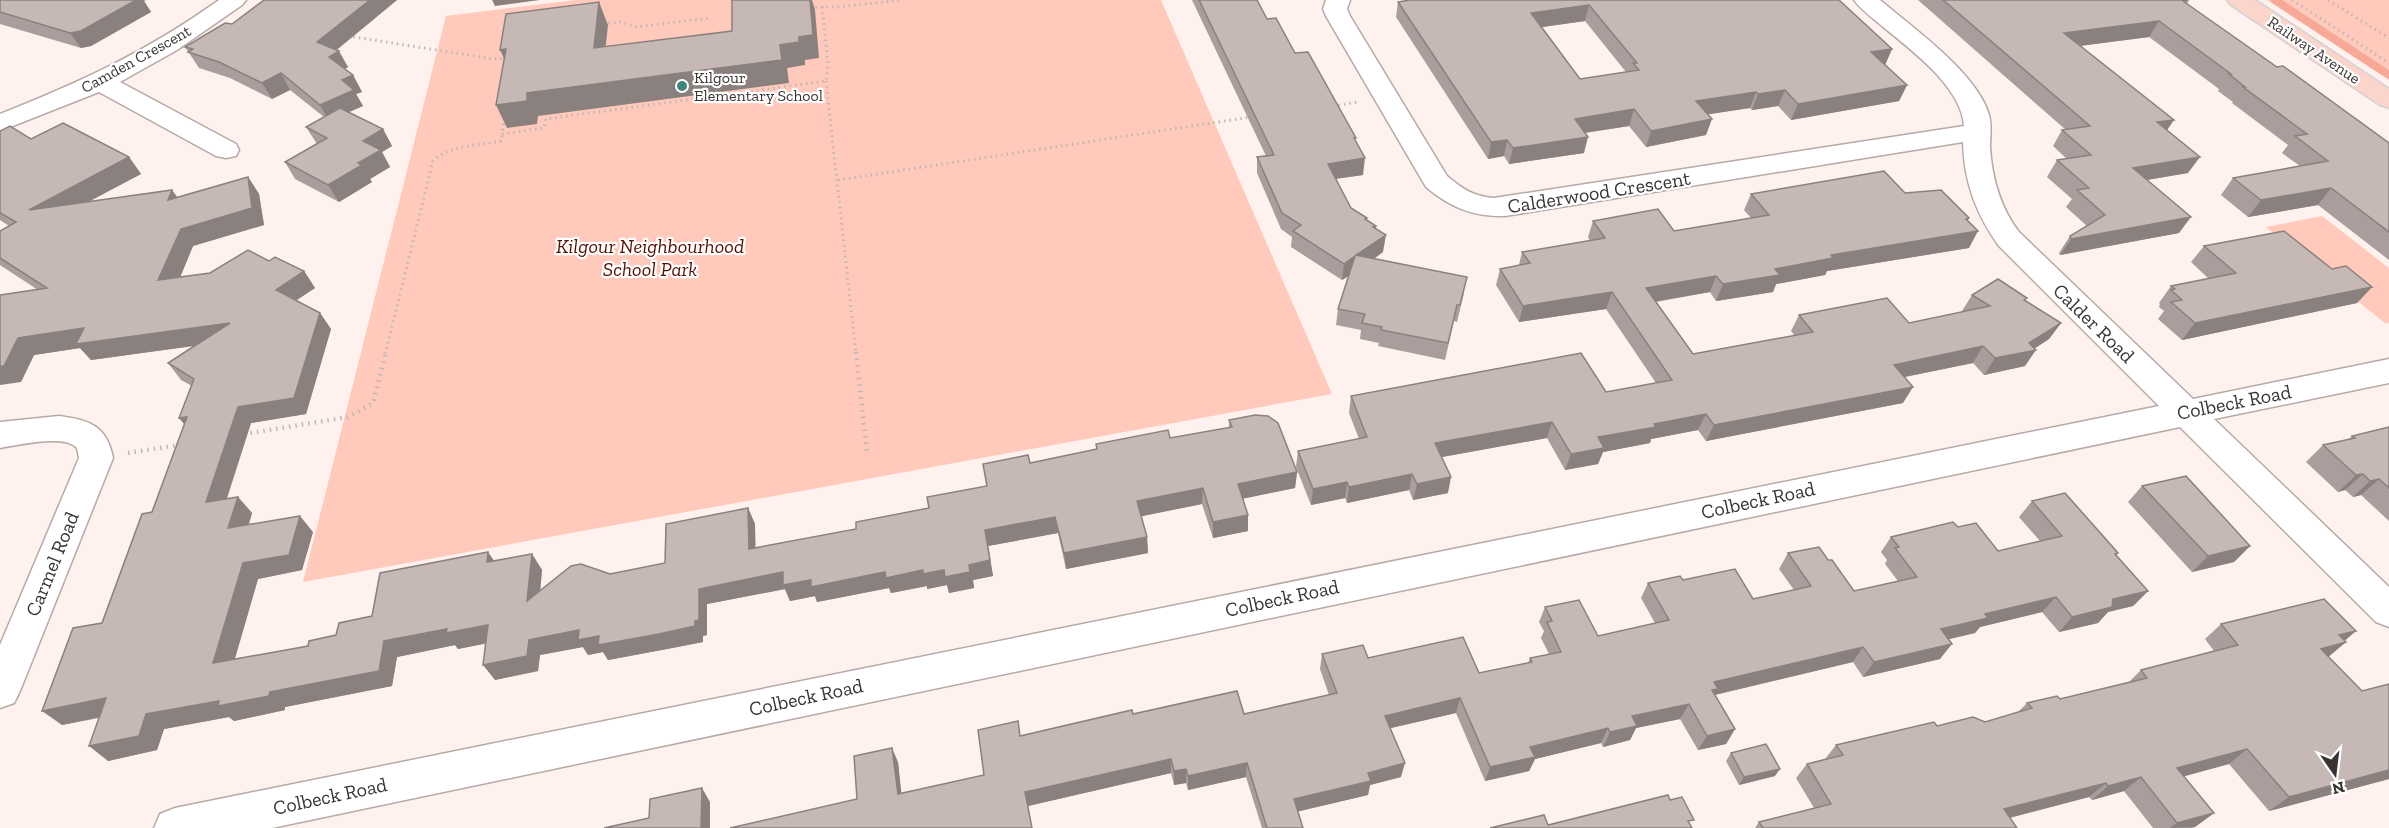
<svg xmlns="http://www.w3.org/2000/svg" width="2389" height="828" viewBox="0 0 2389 828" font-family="'Zilla Slab',serif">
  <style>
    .green { fill: #ffc9bb }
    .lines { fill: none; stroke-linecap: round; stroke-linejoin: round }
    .stream { stroke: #f7a896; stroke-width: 8 }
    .minor-casing { stroke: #b7a9a6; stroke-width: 3 }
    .major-casing { stroke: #d3d2d2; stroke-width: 3 }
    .path-far1 { stroke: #c2b7b4; stroke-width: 3; stroke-dasharray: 1.5 4; stroke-linecap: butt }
    .path { stroke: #c2b7b4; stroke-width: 4.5; stroke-dasharray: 1.5 5; stroke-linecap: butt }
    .minor { fill: #fff; fill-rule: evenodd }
    .major { fill: #fbd4cb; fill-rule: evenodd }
    .wall { fill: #a99e9c; fill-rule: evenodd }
    .shaded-wall { fill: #8a817f }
    .building { fill: #c5b8b5; stroke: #8a817f; stroke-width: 1.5; fill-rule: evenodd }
    .poi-dot { fill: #40867d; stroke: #fff; stroke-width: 2 }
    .labels { text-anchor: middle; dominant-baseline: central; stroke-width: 4.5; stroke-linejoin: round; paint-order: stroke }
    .far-street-label { font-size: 16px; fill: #393433; stroke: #fff }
    .far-poi-label { font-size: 16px; fill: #393433; stroke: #fff; text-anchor: start }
    .street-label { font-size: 20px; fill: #393433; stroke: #fff }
    .park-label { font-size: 20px; font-style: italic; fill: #551203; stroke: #fff }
  </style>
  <rect width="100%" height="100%" fill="#fff1ed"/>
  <g class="green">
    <path d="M576,0h585l171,394 -1029,188 143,-566z"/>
    <path d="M2267,0h122v80z"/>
    <path d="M2322,216l67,52v55l-3,1 -120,-97z"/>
  </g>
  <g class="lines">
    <path class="stream" d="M2275,0l114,75"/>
    <defs>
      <g id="minor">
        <path d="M219,0h27l-4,5 -65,45 -57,32 116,62 3,6 -3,6 -10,2 -10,-2 -117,-64 -99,39v-17c81,-32 148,-63 219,-114z"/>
        <path d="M1326,0h24l-3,9 3,7 97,160c14,12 27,21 47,22l470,-72c-2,-39 -54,-77 -82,-100 -9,-8 -21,-16 -28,-26h26c32,27 98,74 109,115 3,11 1,22 1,32 2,31 10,60 29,85l174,167 196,-40v24l-175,36 175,168v40l-13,-5 -196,-195 -1908,401h-118l6,-14 15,-6 1984,-402 -160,-160c-23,-32 -35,-64 -36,-104l-458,74c-32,1 -55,-9 -79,-29l-100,-171 -3,-7z"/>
        <path d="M59,416c31,4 48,10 54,42l-93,233 -6,12 -14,5v-63l79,-187 -2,-10c-12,-14 -59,-3 -77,0v-26z"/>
      </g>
      <path id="major" d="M2227,0h28l134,89v19l-9,-3 -149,-100z"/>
    </defs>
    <use href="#minor" class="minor-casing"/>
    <use href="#major" class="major-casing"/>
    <g class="path-far1">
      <path d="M2292,0l97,63"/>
      <path d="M2328,0l61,38"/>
      <path d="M810,7h27l65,-7"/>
      <path d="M603,24l17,-2 16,5 75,-9"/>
      <path d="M348,36l145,23 14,-1"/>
      <path d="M826,81l30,273"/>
      <path d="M1333,106l25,-4"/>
      <path d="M504,118l-2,16 42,-6 2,-9 280,-38 2,-18 -6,-56"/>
      <path d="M838,180l413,-63"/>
      <path d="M385,354l48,-193c18,-17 45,-15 68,-20l1,-7"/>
    </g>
    <g class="path">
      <path d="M856,352l11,101"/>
      <path d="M244,434l104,-17 25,-14 13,-51"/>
      <path d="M128,453l52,-8"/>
    </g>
    <use href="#minor" class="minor"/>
    <use href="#major" class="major"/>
  </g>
  <g class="wall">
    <path d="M0,0l144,1 7,11 -60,34 -10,2 -81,-24z"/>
    <path d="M264,0h133l-61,50 12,17 -3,2 8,6 9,17 -6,2 7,12 -15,6 35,17 9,17 -10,6 8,15 -20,12 2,3 -33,20 -44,-23 -10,-17 32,-18 -11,-17 18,-10 -34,-27 -18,9 -42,-21 -31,-10 -14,-21 47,-23z"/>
    <path d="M1192,0h65l10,19 28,34 61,88 7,34 -27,4 15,29 25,18v3l7,23 -9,7 90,34 -7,29 -3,-1 -9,39 -67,-14 1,-3 -19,-4 1,-9 -25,-5 2,-16 11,-33 -7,4 -51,-33 1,-10 -11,-8 -24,-56v-16l9,-1z"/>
    <path d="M1839,0l53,49 -7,16 22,20 -8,16 -108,19 -13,-14 -26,4 -2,-2 -42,6 -2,21 -60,12 -17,-21 -44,7 -1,20 -75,11 -5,-8 -16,3 -92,-142 2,-15zM1585,21l41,51 -46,7 -38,-52z"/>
    <path d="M1918,0h271l-2,4 90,63 112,76v117l-71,-55 -70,12 -27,-22 12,-17 67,-12 -18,-13 6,-8 -56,-42 1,-1 -15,-11 1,-2 -70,-52 -69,9 87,84 21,43 -41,7 32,53 -119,22 -1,-2 11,-17 17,-10 -21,-19 6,-8 -25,-22 10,-17 10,-1 -14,-13 9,-16h4z"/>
    <path d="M0,131l31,8 98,18 12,17 -52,27 89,-4 70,-20 11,17 5,31 -71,21 -13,31 30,-4 59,-12 35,10 11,17 -19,12 24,13 11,16 -25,85 -55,9 -24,76 11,-2 14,16 -3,11 64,8 -11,38 -44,9 -23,80 73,-13 28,-11 36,-19 122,-55 38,-7 10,16 -2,20 70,-16 55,-11 83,-55 7,16v24l101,-19 73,-21 58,-22 43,-23 66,-13v-6l74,-6 59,-10v-8l68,52 -2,16 -52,10 5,33 -35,7 -11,-34 -61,12 6,21 1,16 -82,16 -8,-36 -70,13 5,30 -20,4 1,8 -25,5 -2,-8 -20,4v-3l-36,7 -2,-5 -72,14 -2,-6 -25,5 -5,-12 -78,15v31l-4,1v6l-35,7 -60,11 -5,-8 -15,3 -5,-8 -43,8 -2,16 -43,9 -9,-37 -28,6 -3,-4 -58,12 -5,29 -107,21v3l-51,11 -5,-4 -65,12 -7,21 -49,11 -9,-43 -37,7 40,-102 50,-111 33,-87 7,-39 -11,-6 -13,-17 26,-17 -103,14 -11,-12 -46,7 -13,27 17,-92 -38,-25v-34l9,-5 -9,-6z"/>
    <path d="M1905,193l63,28 1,27 -142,23 -2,4 -49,9 -3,8 -57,9 -6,-9 -54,10 37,52 102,-18 -4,-5 8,-16 110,8 54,-11 -1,-1 10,-16 55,3 -2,2 36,23 -12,16 -14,9 -10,18 -41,9 -11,-12 -69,14 -1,26 -197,38 -8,-11 -47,9 -1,4 -47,9 -5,12 -33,6 -18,-32 -105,19 6,36 -35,7 -4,-10 -62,13 -2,-5 -34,7 -15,-38 2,-16 61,-12 -10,-26 2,-17 255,-4 50,-9 -50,-74 -87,13 -23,-37 4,-16 19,-4 3,-13 68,-11 -2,-4 5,-16 81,10 77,-13 -7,-8 7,-16z"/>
    <path d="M2204,246l128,23 40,18 -15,16 -175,37 -24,-21 6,-8 -5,-4 1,-3 -1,-1 12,-17 38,-7 -18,-17z"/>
    <path d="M2389,427v94l-28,-26 -8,2 -8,-7 -7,2 -32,-30 17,-17 25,-5 4,-4z"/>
    <path d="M2142,486l108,60 -16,16 -42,10 -64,-70z"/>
    <path d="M2032,501l86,52 -2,3 32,35 -15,15 -25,6 -10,11 -39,9 -17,-20 -62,15 -5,6 -27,6 -8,20 -77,18 -10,-15 -138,33 20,34 -9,15 -28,6 -18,-31 -44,9 -6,12 -27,7 -2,-4 -66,16 -6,12 -44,10 -29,-68 -65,15 10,49 -31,8 -2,10 -70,16 5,17h-41l-16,-51 -58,13 -2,-7 -12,2 -3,-12 -143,33 -171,-7 41,-37 3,32 83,-19 37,-39 112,-22h111l85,-19 -9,-26 2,-15 46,4 111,15 49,-10 2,-5 19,-4 -8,-16 3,-7 -5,-9 6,-15 53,29 57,-13 -14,-25 7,-15 35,-3 70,19 41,-9 -15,-21 9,-16 40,7 26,31 44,-10 -13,-17 2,-4 -6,-8 10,-15 67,-10 40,24 42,-10 -21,-24z"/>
    <path d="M2221,624l123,17 2,1 -17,14 60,123 -120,32 -40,-47 -46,12 31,37 -19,14 -3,1h-39l-29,-37 -32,9 -3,-3 -79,21 7,10h-262l4,-6 55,-14 -18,-30 11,-14 18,-5 11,-14 101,-19 48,-4 33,-10 9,-9 33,-4 68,-16 13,-13 73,-19 -9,-12z"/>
    <path d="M1731,753l44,23 -36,9 -13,-24z"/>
  </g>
  <g class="shaded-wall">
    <path d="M130,0h16l-2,1 7,11 -60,34 -10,2 -11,-15z"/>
    <path d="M370,0h27l-70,58 -10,-16z"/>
    <path d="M492,0h48l-45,6z"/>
    <path d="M810,0h2l3,10 4,48 -14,2v5l-18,3 2,15 -251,33 -1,8 -30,4 -11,-23 31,-12 253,-48 19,-8z"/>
    <path d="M599,2l9,23 -5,47 -9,-24z"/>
    <path d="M1589,5l-4,16 -57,8 3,-16z"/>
    <path d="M2159,21l-10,16 -94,12 9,-16z"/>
    <path d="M506,49l5,24 -11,-23z"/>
    <path d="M1892,49l-7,16 -14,-13z"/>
    <path d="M339,51l9,16 -10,6 -9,-16z"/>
    <path d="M281,73l9,17 -18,9 -10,-16z"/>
    <path d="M353,75l9,17 -6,2 7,12 -34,15 -9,-16 22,-25z"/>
    <path d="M1907,85l-8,16 -108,19 7,-16z"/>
    <path d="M1785,90l-7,16 -26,4 6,-16z"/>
    <path d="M1756,92l-6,16 -59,9 5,-16z"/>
    <path d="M1634,109l-5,17 -59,9 5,-16z"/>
    <path d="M1712,119l-6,16 -60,12 5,-16z"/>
    <path d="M2174,120l-11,16 -6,-14z"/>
    <path d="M383,129l9,17 -10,6 8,15 -20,12 2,3 -33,20 -11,-17 30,-22 5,-22z"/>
    <path d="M1588,137l-4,16 -75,11 4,-16z"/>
    <path d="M1507,140l-3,16 -16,3 3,-17z"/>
    <path d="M129,157l12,17 -98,52 -14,-16z"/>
    <path d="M2200,157l-12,16 -66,11 11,-16z"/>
    <path d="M1365,158l-2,17 -37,5 2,-16z"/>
    <path d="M248,177l11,17 5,31 -71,21 -21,51 -14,-17 23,-51z"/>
    <path d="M2331,188l-13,17 -70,12 13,-17z"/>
    <path d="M172,190l12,16 -16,-6z"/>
    <path d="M2191,217l-12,16 -119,22 11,-16z"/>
    <path d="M1969,218l-9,16 18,-3 -9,17 -142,23 -2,4 -49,9 -3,8 -57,9 7,-17 52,-15 56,-14z"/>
    <path d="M1386,235l-3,17 -29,20 2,-17z"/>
    <path d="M1355,256l-2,17 -11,7 2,-16z"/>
    <path d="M304,271l11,17 -27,18 -12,-16z"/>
    <path d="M1716,276l-6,16 -70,12 6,-16z"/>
    <path d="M2372,287l-15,16 -175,37 13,-17z"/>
    <path d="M1612,292l-6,17 -87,13 4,-16z"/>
    <path d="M320,313l11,16 -25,85 -55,9 -31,95 -14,-16 32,-95z"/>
    <path d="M230,323l13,16 -152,21 -11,-12 -46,7 -13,27 -21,3v-19l18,-28 66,-10z"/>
    <path d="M2061,323l-12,16 -18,12 5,-1 -11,16 -41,9 11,-17 34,-15z"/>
    <path d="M1983,346l-10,17 -88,18 9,-16z"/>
    <path d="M1913,387l-10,16 -197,38 8,-16z"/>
    <path d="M1706,414l-8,16 -47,9 -1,4 -47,9 -5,12 -33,6 6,-16 27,-17 56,-13z"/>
    <path d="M187,417l6,18 -14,-17z"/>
    <path d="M1552,422l-5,16 -116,21 4,-16z"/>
    <path d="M1297,472l-2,16 -58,12 1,-16z"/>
    <path d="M1412,474l-3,16 -62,13 2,-16z"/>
    <path d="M2363,474l-18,16 -7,2 18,-17z"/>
    <path d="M1451,477l-3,16 -35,7 4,-16z"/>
    <path d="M2379,479l-18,16 -8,2 17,-16z"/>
    <path d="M1347,482l-2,16 -34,7 2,-16z"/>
    <path d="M1203,488l-1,16 -64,13 -1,-16z"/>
    <path d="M238,497l14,16 -9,30 -15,-15z"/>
    <path d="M748,508l7,16 1,41 -7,-16z"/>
    <path d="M1248,515v16l-35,7v-16z"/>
    <path d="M300,516l13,16 -11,38 -44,9 -29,99 -16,-15 30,-100z"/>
    <path d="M1055,517l3,16 -70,13 5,30 -20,4 1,8 -25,5 -2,-8 -20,4v-3l-36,7 -2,-5 -72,14 -2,-6 -25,5 -5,-12 -78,15v31l-4,1v6l-95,18 -5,-8 -15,3 -5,-8 -43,8 -2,16 -43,9 -12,-15 46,-25 50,-10 20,6 100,-47 84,-17 28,8 74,-8 38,-2 46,-5 16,-35z"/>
    <path d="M1147,537l1,16 -82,16 -2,-16z"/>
    <path d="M2250,546l-16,16 -42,10 16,-16z"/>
    <path d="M488,552l11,16 -12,-6z"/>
    <path d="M532,554l10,16 -4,46 -11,-15z"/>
    <path d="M2148,591l-15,15 -25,6 -10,11 -39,9 13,-15 41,-18z"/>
    <path d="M2056,597l-14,15 -62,15 -5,6 -46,11 12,-15 44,-15z"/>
    <path d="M488,625l11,16 -41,8 -3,-4 -58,12 -5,29 -107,21v3l-51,11 -5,-4 -65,12 -7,21 -49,11 -19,-15 57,-32 124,-22 114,-51 63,-12z"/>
    <path d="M2356,631l-15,13 5,-2 -19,16 -25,6 37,-29z"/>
    <path d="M1952,644l-12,15 -77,18 11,-15z"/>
    <path d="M1863,647l-10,15 -139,33 -11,10 11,-23z"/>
    <path d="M106,698l18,14 -62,13 -20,-14z"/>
    <path d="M1460,698l-4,15 -74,17 3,-14z"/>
    <path d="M1689,704l-9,15 -44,9 -6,12 -27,7 7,-15 22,-16z"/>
    <path d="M1608,728l-7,15 -66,16 -6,12 -44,10 5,-14 40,-20z"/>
    <path d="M1735,729l-9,15 -28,6 9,-14z"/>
    <path d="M892,748l6,14 5,46 -5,-14z"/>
    <path d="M2247,749l-18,15 -69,19 17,-15z"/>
    <path d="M1171,759v14l-143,33 4,22 -7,-36z"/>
    <path d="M1247,763l-1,14 -58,13v-14z"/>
    <path d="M1405,763l-4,14 -31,8 -2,10 -76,18 2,-14 74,-26z"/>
    <path d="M1186,769v14l-12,2v-14z"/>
    <path d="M1780,769l-5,7 -36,9 5,-8z"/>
    <path d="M2389,770v9l-120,32 20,-14z"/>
    <path d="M2141,777l-17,14 -32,9 16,-14z"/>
    <path d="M2106,783l-17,14 -100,26 15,-14z"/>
    <path d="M702,788l8,14v26h-9z"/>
    <path d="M2214,813l-19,14 -25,1 7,-5z"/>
  </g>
  <g class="building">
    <path d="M0,0h136l-55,31 -11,2 -70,-21z"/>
    <path d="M264,0h106l-53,42 22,9 -10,6 24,18 -11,5 12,10 -34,15 -39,-32 -19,10 -43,-21 -31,-10 5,-3 -8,-2 40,-24 7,1z"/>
    <path d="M732,0h78l3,35 -14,2v5l-19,3 2,15 -255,33v8l-31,4 10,-56 -6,1 6,-36 93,-12 -5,46 138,-17z"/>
    <path d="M1199,0h58l10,19 9,-1 19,35 13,-1 48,86h-2l11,20 -37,6 23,44 16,10 -2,1 11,7 -3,1 13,8 -30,20 111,22 -7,28h-3l-9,38 -67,-13 1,-3 -20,-4 3,-9 -27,-5 17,-53 -11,8 -51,-33 8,-6 -19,-12 -25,-56 17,-2z"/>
    <path d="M1410,0h429l53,49 -21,3 36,33 -109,19 -13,-14 -27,4 -2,-2 -60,9 16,18 -61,12 -17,-22 -59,10 13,18 -75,11 -6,-8 -16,2 -93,-140zM1589,5l48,58h-4l6,7 -59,9 -49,-66z"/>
    <path d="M1943,0h245l-5,1 94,66 6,-1 106,77v89l-58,-44 -70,12 -28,-22 95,-17 -33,-25 12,-2 -64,-47h2l-16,-13h2l-72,-53 -95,12 110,87 -17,2 43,35 -67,11 58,49 -120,22 -1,-3 35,-21 -28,-25 12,-2 -32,-28 34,-5 -29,-25 28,-4z"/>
    <path d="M340,108l43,21 -20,12 18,9 -23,13 4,2 -34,20 -43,-23 42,-24 -21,-11z"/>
    <path d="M63,123l66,34 -100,53 143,-20 -4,10 80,-23 4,31 -71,21 -23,51 52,-7 38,-23 21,11 6,-4 29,14 -28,19 44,23 -26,85 -56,9 -32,95 32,-5 -10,31 72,-12 -11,39 -46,8 -30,100 95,-17 1,-5 27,-6 3,-12 33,-7 8,-43 108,-21 -1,10 45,-8 -5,47 44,-35 10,-2 29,10 55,-11 1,-39 82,-16 1,41 107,-20v-7l73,-14 -2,-11 60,-11 -4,-22 45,-9 2,8 67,-14 -1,-5 72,-14 2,8 62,-11 -3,-7 26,-5 13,1 10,7 19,49 -59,12 10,31 -35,7 -10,-34 -66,13 10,36 -83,16 -9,-36 -70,13 5,30 -21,5 1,7 -25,5 -1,-7 -21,4v-4l-37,8 -1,-6 -74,15v-7l-28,5v-13l-84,17v31l-4,1v5l-36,8 -61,11 1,-9 -21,4 1,-10 -50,10 -2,16 -44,9 5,-40 -42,8 1,-4 -63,12 -5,30 -109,21 -1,4 -51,10 1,-5 -73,13 -7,22 -50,10 17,-48 -64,13 31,-83 29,-5 40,-109 10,-2 35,-95 -8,1 15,-39 -26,-16 62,-40 -154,21 8,-16 -66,10 -14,28h-4v-71l47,-7 -47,-30v-27l16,-9 -16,-9v-82l10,-5 21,13z"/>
    <path d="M1884,171l21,22 36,-3 28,28 -3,1 12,12 -147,24 2,3 -58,11 5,6 -57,9 -7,-8 -70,12 47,66 120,-22 -14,-17 88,-17 22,25 81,-17 -18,-11 26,-16 29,19 -3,2 37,23 -32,20 7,7 -41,8 -12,-12 -89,19 19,22 -199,38 -8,-11 -52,10 2,3 -58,10 6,11 -33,6 -19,-32 -117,21 16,34 -34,7 -5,-10 -63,13 -2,-5 -34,7 -15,-38 69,-14 -16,-41 230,-43 25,39 66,-12 -60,-88 -89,14 -23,-37 30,-6 -8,-11 83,-14 -12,-17 65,-12 16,22 95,-16 -18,-21z"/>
    <path d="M2284,231l48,38 14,-3 26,21 -177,36 -24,-21 11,-2 -11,-10 4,-1 -4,-3 65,-13 -32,-27z"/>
    <path d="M2389,427v61l-10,-9 -9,2 -7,-7 -7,1 -33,-30 32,-7 -3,-2z"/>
    <path d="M2186,476l64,70 -42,10 -66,-70z"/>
    <path d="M2065,493l53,60 -3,1 33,37 -35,8 -1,8 -40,10 -16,-20 -71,17 3,4 -47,11 11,15 -78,18 -11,-15 -149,35 4,7 -6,1 23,39 -28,7 -18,-32 -57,12 5,10 -27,6 -2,-4 -78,19 5,10 -45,10 -30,-69 -75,18 20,47 -37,10 3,8 -77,18 9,29h-36l-20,-65 -59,13 -2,-7 -12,2 -3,-12 -146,33 7,36h-302l127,-29 -3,-43 38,-8 6,46 86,-19 -6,-45 40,-9 2,15 112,-26 1,4 104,-23 7,23 93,-21 -15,-39 41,-9 5,13 95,-21 16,36 53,-11 -2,-4 31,-6 -14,-30 5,-1 -7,-14 34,-7 19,36 71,-16 -21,-37 32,-7 3,4 52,-11 18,30 58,-13 -23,-33 31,-6 9,13h4l22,31 63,-14 -22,-29 4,-1 -8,-10 62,-15 5,5 18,-4 22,28 64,-15 -30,-35z"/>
    <path d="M2324,599l32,32 -17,4 7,7 -25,7 41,42 27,-7v86l-100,27 -42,-48 -70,19 37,45 -37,10 -36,-46 -33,9 -2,-3 -102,26 13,19h-254l-4,-6 72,-18 -24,-40 36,-9 -7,-10 98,-23 3,4 36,-9 12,5 47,-14 -5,-5 30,-7 3,3 87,-21 -6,-8 97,-25 -17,-21z"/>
    <path d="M1766,744l14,25 -36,8 -13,-24z"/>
    <path d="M702,788l-1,40h-97l45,-10 1,-19z"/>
    <path d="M1668,795l2,5 12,-3 12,23 -6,1 4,7h-202l54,-13 4,10z"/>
  </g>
  <circle class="poi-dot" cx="682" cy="86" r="6"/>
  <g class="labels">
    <g class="far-street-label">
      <text transform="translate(2314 50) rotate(34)">Railway Avenue</text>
      <text transform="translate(136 59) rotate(-29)">Camden Crescent</text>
    </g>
    <g class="far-poi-label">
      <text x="694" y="77">Kilgour<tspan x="694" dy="18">Elementary School</tspan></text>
    </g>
    <g class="street-label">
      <text transform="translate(1599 192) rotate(-9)">Calderwood Crescent</text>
      <text transform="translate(2094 323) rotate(44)">Calder Road</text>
      <text transform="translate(2234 402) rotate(-11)">Colbeck Road</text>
      <text transform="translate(1758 500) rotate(-12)">Colbeck Road</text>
      <text transform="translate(52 564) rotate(-68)">Carmel Road</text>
      <text transform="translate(1282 598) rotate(-12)">Colbeck Road</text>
      <text transform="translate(806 697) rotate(-12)">Colbeck Road</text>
      <text transform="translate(330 796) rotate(-12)">Colbeck Road</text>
    </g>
    <g class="park-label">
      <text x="650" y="246">Kilgour Neighbourhood<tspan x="650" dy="23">School Park</tspan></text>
    </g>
  </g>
  <g transform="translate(2335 774) rotate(166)" stroke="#ffffff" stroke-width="4.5" paint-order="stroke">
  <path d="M0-4.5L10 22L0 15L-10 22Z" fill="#393433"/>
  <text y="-9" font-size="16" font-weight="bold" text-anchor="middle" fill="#393433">N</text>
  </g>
</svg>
